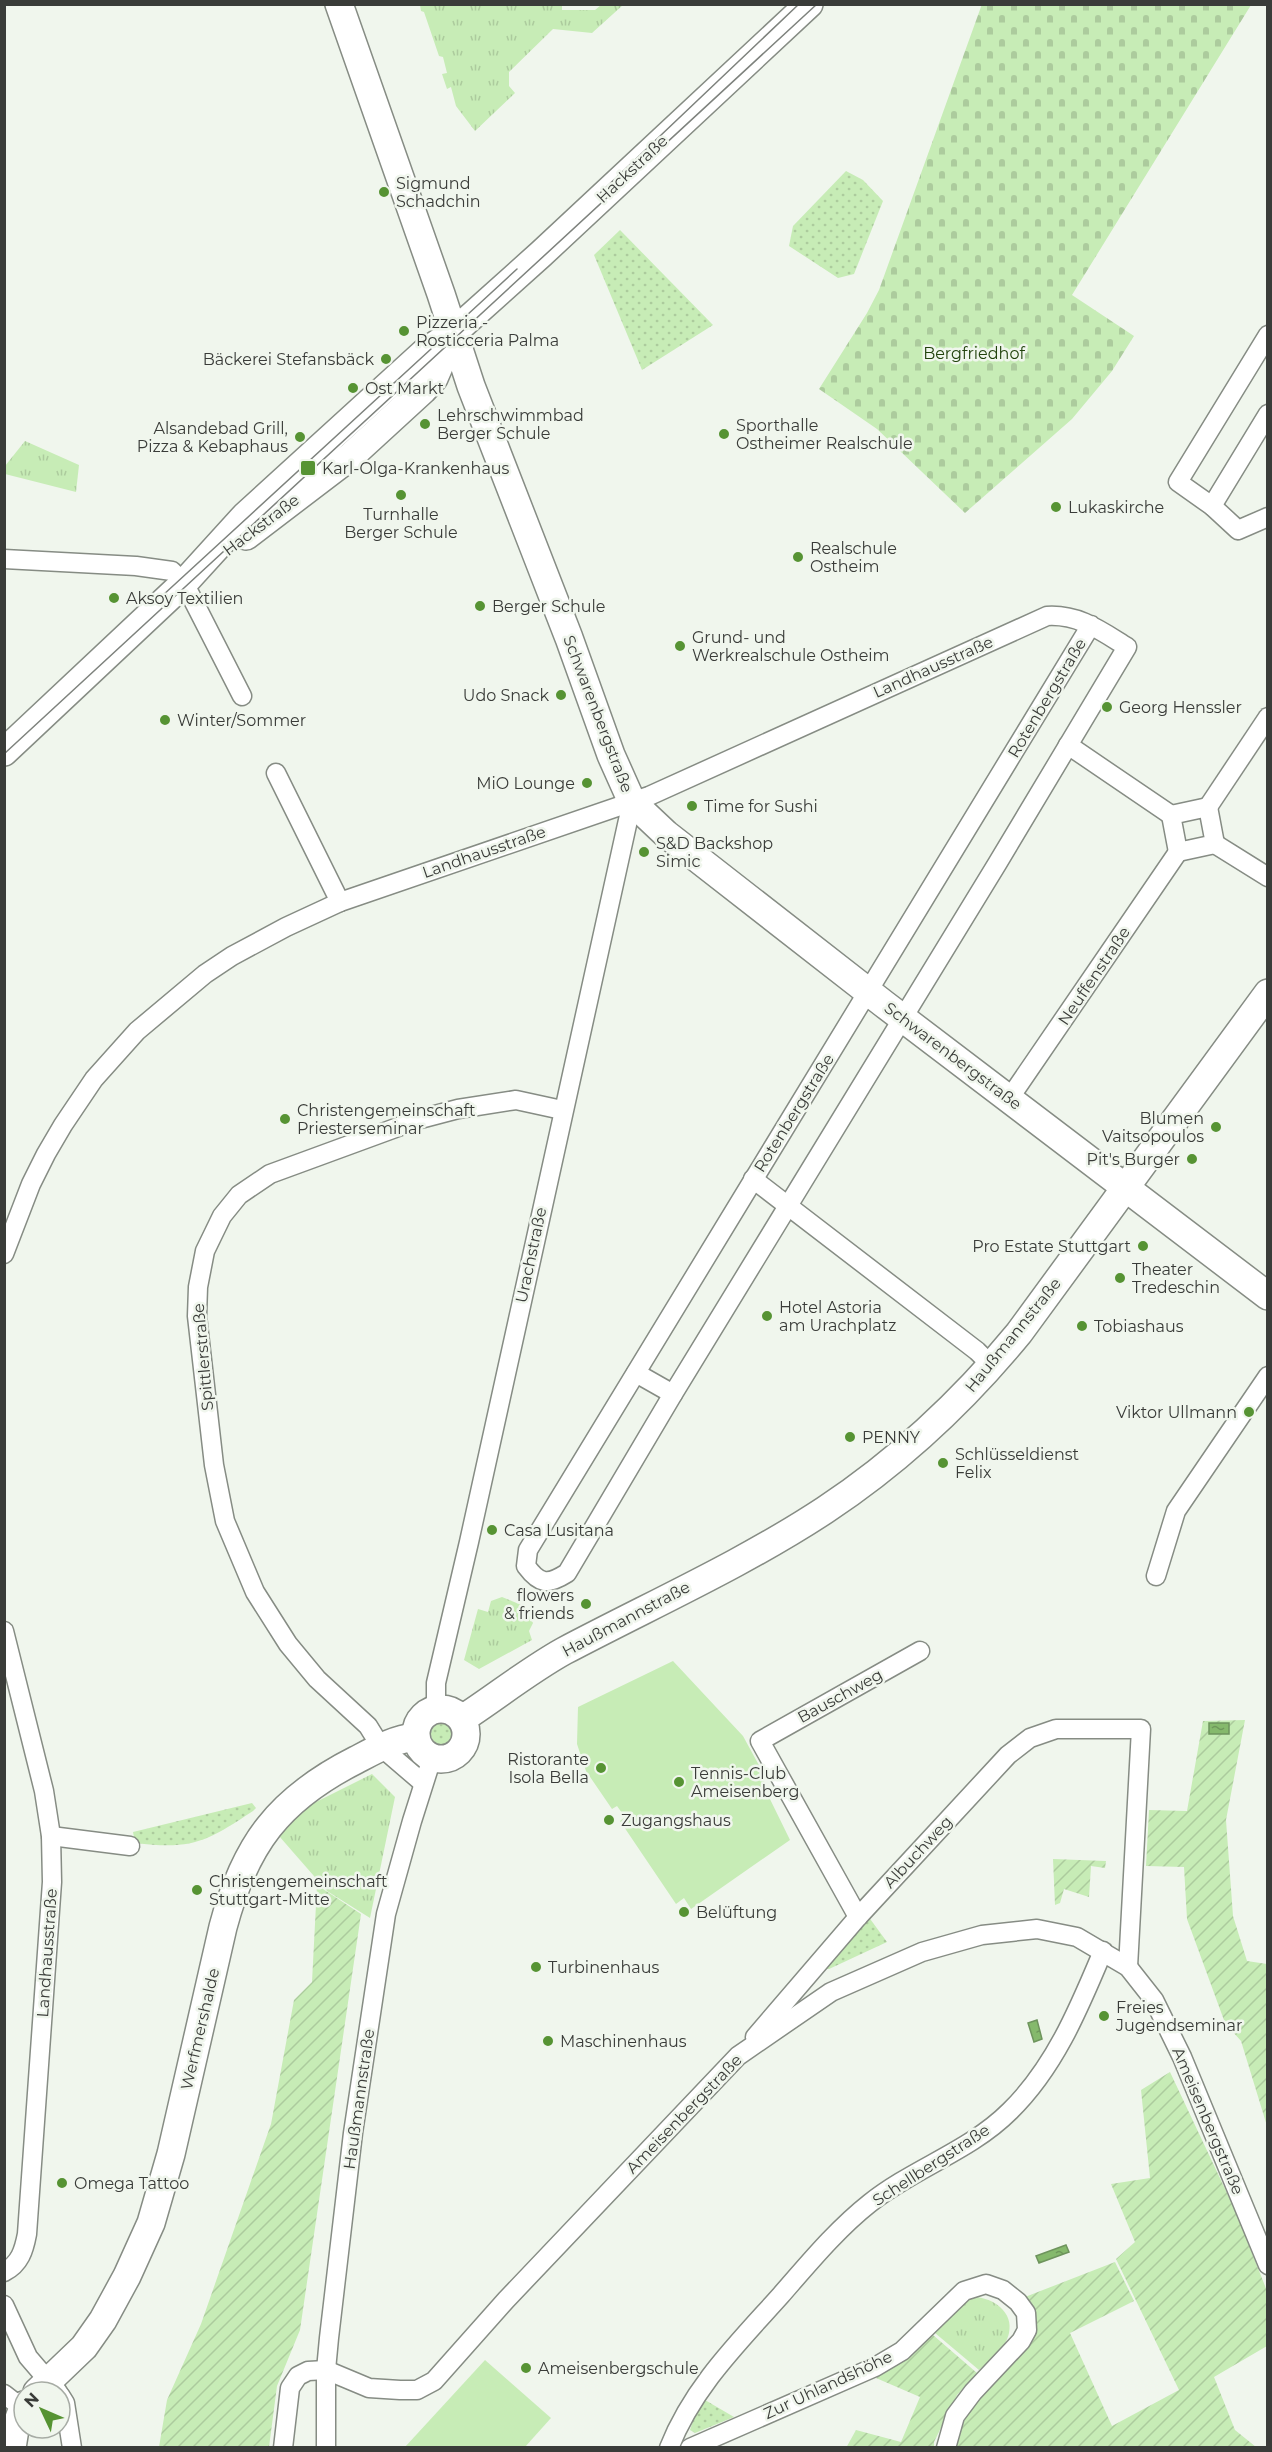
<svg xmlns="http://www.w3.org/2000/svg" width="1272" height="2452" viewBox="0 0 1272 2452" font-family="Montserrat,sans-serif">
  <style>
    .grass { fill: url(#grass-dots) }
    .cemetery { fill: url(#cemetery-stones) }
    .park { fill: url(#park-tufts) }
    .garden { fill: url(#garden-furrows) }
    .pitch { fill: #c7ecb6 }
    .water { fill: url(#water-ripples); stroke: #6e945d; stroke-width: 1.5 }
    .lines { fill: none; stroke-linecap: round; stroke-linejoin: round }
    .street-casing { stroke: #868c84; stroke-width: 21 }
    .secondary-casing { stroke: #868c84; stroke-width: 30 }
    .street { stroke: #fff; stroke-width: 18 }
    .secondary { stroke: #fff; stroke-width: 27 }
    .tram { stroke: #7e827d; stroke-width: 1.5 }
    .poi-dot { fill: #569333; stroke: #f0f6ed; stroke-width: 2 }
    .labels { text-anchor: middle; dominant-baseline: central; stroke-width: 5; stroke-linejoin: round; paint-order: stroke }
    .street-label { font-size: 16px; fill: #3a3c39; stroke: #f0f6ed }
    .poi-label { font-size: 16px; fill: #3a3c39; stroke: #f0f6ed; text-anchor: start }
    .park-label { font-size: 16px; fill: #21420c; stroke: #f0f6ed }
  </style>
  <defs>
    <pattern id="grass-dots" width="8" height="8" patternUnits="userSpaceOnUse" patternTransform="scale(1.5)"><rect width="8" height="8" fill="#c7ecb6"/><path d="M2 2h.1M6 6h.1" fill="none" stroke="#accb9d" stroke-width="1.8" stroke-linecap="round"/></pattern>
    <pattern id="cemetery-stones" width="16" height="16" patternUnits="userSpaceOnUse" patternTransform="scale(1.5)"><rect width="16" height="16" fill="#c7ecb6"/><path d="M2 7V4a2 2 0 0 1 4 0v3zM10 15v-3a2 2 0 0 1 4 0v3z" fill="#accb9d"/></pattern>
    <pattern id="park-tufts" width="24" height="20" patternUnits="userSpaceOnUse" patternTransform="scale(1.5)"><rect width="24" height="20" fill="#c7ecb6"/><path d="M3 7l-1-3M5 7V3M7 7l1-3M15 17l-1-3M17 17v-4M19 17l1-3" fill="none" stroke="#accb9d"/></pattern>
    <pattern id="garden-furrows" width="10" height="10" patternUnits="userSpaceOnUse" patternTransform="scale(1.5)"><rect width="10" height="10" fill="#c7ecb6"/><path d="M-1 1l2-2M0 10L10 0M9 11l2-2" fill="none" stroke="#accb9d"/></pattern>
    <pattern id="water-ripples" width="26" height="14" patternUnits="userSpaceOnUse" patternTransform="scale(1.5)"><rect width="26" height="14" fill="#85b96c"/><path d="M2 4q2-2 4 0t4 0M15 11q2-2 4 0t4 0" fill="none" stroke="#6e985a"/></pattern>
  </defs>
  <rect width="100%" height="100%" fill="#f0f6ed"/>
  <g class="grass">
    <path d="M846,171l17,9 20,21 -29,73 -16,4 -49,-32 4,-20z"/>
    <path d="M620,230l93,95 -71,45 -48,-115z"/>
    <circle cx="442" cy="1734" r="11"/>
    <path d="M252,1803l4,5 -3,3c-47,31 -61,39 -118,32l-2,-11z"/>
    <path d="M868,1916l19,26 -58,27h-4z"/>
    <path d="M705,2400l29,17 -39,16 -5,-3 5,-15z"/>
  </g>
  <path class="cemetery" d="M982,4l269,1 -179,290 62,41 -22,35 -40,48 -107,94 -88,-84 -58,-40 48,-76 12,-23z"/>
  <g class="park">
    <path d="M562,5v5h33l6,-5h22l-31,28 -39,-4 -44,43v14l6,7 -40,38 -19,-25 -5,-19 -4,2 -5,-15 5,-1 -4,-16 -4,-1 -15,-44 -3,-1 -1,-6z"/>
    <path d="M25,441l54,24 -3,27 -71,-18v-8z"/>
    <path d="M502,1597l22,9 9,17 -4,8 3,9 -53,29 -15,-9 14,-51 10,3 3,-11z"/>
    <path d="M372,1774l23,23 -25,121 -43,-27 -48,-55 21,-26z"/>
    <path d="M975,2297c18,1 39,15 34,36 -3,15 -19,27 -30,37l-44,-37 28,-32z"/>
  </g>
  <g class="garden">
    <path d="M1245,1720l-19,100 7,96 14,45 20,3v162l-26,-85 -16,-18 -38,-104 -3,-52 -38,-1 3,-56 38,1 16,-90z"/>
    <path d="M1053,1859l53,2 -1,7 -14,-2 -2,31 -25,-8 -4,14 -5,2z"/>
    <path d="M317,1885l44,29 -61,416 -23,56 -8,61h-110l8,-47 34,-76 70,-200 23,-124 18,-18z"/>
    <path d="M1170,2072l65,138 32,81v55l-53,31 21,53 21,17 -304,1 8,-30 60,-65 5,-56 90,-35 19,39 -64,32 42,93 67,-36 -63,-131 19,-17 -24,-58 39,-6 -9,-88z"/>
    <path d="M933,2335l44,38 -20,22 -23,47v5l-88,1 10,-18 45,12 19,-45 -44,-19z"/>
  </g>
  <g class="pitch">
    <path d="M673,1661l70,75 18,33 6,24 23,47 -99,69 -7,-11 -8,6 -56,-83 5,-4 -8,-11 -5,3 -26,-38 -9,-27 1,-37z"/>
    <path d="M485,2360l66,58 -26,29h-120z"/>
  </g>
  <g class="water">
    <rect x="1209" y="1723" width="20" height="11"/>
    <path d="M1037,2020l5,19 -8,3 -6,-19z"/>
    <path d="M1066,2245l3,7 -30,11 -3,-7z"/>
  </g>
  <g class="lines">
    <defs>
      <g id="street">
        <path d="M1268,335l-90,147 34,24 26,24 30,-13"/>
        <path d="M1212,506l56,-92"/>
        <path d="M4,559l132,7 36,5 12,12 9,17 49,96"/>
        <path d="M1068,745l103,70"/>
        <path d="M276,773l64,129"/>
        <path d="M1208,807l7,37 -37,8 -7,-37z"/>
        <path d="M1208,807l60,-90"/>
        <path d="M1215,844l53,33"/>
        <path d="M1009,1099l169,-247"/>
        <path d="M753,1179l224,172 15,15"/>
        <path d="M4,1254l27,-70 15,-30 17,-29 31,-46 43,-48 68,-57 27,-18 54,-29 54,-25 309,-106 398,-180c32,-2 54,15 80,31l-130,217 -324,530 -106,179c-19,12 -27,12 -41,-7l2,-16 563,-925"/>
        <path d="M636,1373l37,21"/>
        <path d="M1156,1576l20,-65 92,-135"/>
        <path d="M4,1631l40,160 7,45 1,46 -25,352c-3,16 -7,30 -23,38"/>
        <path d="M436,1709v-26l33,-141 163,-740"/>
        <path d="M423,1783l-42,-36 -13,-21 -51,-47 -29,-35 -33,-52 -30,-71 -11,-56 -17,-149 1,-29 7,-36 17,-35 17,-21 31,-21 150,-55 38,-10 58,-9 46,10"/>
        <path d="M51,1836l79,10"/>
        <path d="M858,1917l-98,-176 160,-90"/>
        <path d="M755,2037l103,-120 150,-162 22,-17 26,-9h85l-13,238"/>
        <path d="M4,2305l24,52 30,35"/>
        <path d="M4,2394l18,14"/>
        <path d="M60,2395l5,8 7,45"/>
        <path d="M283,2448l7,-60 8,-12 10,-5 18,-1 43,18 31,2h17l17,-9 72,-81 232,-244 93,-64 91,-40 60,-17 55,-6 40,8 51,30 26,33 28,57 86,208"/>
        <path d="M326,2448v-78l3,-32 24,-205 33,-219 26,-93 20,-63"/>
        <path d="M669,2448c24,-61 69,-105 112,-153 28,-32 56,-66 89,-92 44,-35 100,-52 140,-92 45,-44 69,-103 93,-160"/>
        <path d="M690,2448l185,-81 27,-16 62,-60 22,-7 17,6 15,12 8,11 1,17 -6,11 -48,51 -18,24 -9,32"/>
      </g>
      <g id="secondary">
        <path d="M339,4l102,290 30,92 98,252 42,117 21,47 34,32 218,170 384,292"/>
        <path d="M246,536l105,-80 72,-66 11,-12 20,-46"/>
        <path d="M4,752l180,-169 61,-67 180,-164 29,-20 87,-78 268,-250"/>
        <circle cx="441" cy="1734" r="25"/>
        <path d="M462,1719c34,-22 66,-48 102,-68 87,-46 179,-87 261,-141 74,-49 138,-109 194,-177l249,-340"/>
        <path d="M37,2392l47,-45 19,-27 24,-44 24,-53 20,-69 52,-227c22,-83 56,-128 133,-167 19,-10 38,-21 60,-23"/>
        <path d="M12,2448l3,-19 9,-24"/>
      </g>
    </defs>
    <use href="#street" class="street-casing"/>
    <use href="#secondary" class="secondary-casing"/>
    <use href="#street" class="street"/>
    <use href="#secondary" class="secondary"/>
    <g class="tram">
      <path d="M599,194l200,-190"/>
      <path d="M466,316l51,-47"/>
      <path d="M162,596l269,-247"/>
      <path d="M4,754l813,-750"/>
    </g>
  </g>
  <g class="poi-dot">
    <circle cx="384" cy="192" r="6"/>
    <circle cx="404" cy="331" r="6"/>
    <circle cx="386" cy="359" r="6"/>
    <circle cx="353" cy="388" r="6"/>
    <circle cx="425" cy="424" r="6"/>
    <circle cx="724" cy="434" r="6"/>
    <circle cx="300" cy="437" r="6"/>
    <rect x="300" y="460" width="16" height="16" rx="3"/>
    <circle cx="401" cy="495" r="6"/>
    <circle cx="1056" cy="507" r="6"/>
    <circle cx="798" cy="557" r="6"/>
    <circle cx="114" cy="598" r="6"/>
    <circle cx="480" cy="606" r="6"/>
    <circle cx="680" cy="646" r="6"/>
    <circle cx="561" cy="695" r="6"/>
    <circle cx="1107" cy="707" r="6"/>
    <circle cx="165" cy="720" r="6"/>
    <circle cx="587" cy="783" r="6"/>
    <circle cx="692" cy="806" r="6"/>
    <circle cx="644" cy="852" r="6"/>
    <circle cx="285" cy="1119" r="6"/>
    <circle cx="1216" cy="1127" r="6"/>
    <circle cx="1192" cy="1159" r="6"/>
    <circle cx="1143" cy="1246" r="6"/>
    <circle cx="1120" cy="1278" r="6"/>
    <circle cx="767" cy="1316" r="6"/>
    <circle cx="1082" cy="1326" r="6"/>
    <circle cx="1249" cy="1412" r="6"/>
    <circle cx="850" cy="1437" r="6"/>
    <circle cx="943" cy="1463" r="6"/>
    <circle cx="492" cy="1530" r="6"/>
    <circle cx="586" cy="1604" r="6"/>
    <circle cx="601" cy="1768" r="6"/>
    <circle cx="679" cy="1782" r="6"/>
    <circle cx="609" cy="1820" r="6"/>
    <circle cx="197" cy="1890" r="6"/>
    <circle cx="684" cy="1912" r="6"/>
    <circle cx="536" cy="1967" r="6"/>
    <circle cx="1104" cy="2016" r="6"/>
    <circle cx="548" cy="2041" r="6"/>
    <circle cx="62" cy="2183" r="6"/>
    <circle cx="526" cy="2368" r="6"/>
  </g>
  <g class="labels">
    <g class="street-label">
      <text transform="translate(632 169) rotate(-43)">Hackstraße</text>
      <text transform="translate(261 525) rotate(-37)">Hackstraße</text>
      <text transform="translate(933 667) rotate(-24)">Landhausstraße</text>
      <text transform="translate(1047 698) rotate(-59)">Rotenbergstraße</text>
      <text transform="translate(598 714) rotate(69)">Schwarenbergstraße</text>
      <text transform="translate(484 852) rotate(-19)">Landhausstraße</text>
      <text transform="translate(1094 976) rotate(-56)">Neuffenstraße</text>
      <text transform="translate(953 1056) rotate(37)">Schwarenbergstraße</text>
      <text transform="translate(794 1113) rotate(-58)">Rotenbergstraße</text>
      <text transform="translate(531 1255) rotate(-78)">Urachstraße</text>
      <text transform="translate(1013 1335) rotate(-51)">Haußmannstraße</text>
      <text transform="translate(203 1357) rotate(-95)">Spittlerstraße</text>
      <text transform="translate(626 1619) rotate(-28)">Haußmannstraße</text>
      <text transform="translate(840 1696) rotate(-29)">Bauschweg</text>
      <text transform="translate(918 1852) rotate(-47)">Albuchweg</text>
      <text transform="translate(47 1953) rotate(-86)">Landhausstraße</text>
      <text transform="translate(200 2029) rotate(-77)">Werfmershalde</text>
      <text transform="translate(359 2099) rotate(-82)">Haußmannstraße</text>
      <text transform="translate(684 2114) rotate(-46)">Ameisenbergstraße</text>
      <text transform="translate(1208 2121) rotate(67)">Ameisenbergstraße</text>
      <text transform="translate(931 2165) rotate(-33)">Schellbergstraße</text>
      <text transform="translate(828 2385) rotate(-25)">Zur Uhlandshöhe</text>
    </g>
    <g class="poi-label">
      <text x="396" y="183">Sigmund<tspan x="396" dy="18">Schadchin</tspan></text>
      <text x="416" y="322">Pizzeria -<tspan x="416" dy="18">Rosticceria Palma</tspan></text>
      <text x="374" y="359" text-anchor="end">Bäckerei Stefansbäck</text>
      <text x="365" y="388">Ost Markt</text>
      <text x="437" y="415">Lehrschwimmbad<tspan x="437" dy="18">Berger Schule</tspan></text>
      <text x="736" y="425">Sporthalle<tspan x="736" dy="18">Ostheimer Realschule</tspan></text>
      <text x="288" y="428" text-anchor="end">Alsandebad Grill,<tspan x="288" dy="18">Pizza &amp; Kebaphaus</tspan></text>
      <text x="322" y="468">Karl-Olga-Krankenhaus</text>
      <text x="1068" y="507">Lukaskirche</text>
      <text x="401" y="514" text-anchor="middle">Turnhalle<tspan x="401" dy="18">Berger Schule</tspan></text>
      <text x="810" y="548">Realschule<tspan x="810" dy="18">Ostheim</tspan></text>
      <text x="126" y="598">Aksoy Textilien</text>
      <text x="492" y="606">Berger Schule</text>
      <text x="692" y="637">Grund- und<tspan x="692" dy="18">Werkrealschule Ostheim</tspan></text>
      <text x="549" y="695" text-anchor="end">Udo Snack</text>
      <text x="1119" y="707">Georg Henssler</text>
      <text x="177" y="720">Winter/Sommer</text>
      <text x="575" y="783" text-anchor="end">MiO Lounge</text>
      <text x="704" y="806">Time for Sushi</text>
      <text x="656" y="843">S&amp;D Backshop<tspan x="656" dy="18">Simic</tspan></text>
      <text x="297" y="1110">Christengemeinschaft<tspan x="297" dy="18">Priesterseminar</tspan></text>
      <text x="1204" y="1118" text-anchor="end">Blumen<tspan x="1204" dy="18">Vaitsopoulos</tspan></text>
      <text x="1180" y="1159" text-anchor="end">Pit's Burger</text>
      <text x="1131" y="1246" text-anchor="end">Pro Estate Stuttgart</text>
      <text x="1132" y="1269">Theater<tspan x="1132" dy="18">Tredeschin</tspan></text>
      <text x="779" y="1307">Hotel Astoria<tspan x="779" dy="18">am Urachplatz</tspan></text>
      <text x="1094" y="1326">Tobiashaus</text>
      <text x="1237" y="1412" text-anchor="end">Viktor Ullmann</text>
      <text x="862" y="1437">PENNY</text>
      <text x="955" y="1454">Schlüsseldienst<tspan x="955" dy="18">Felix</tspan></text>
      <text x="504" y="1530">Casa Lusitana</text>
      <text x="574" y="1595" text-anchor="end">flowers<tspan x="574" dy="18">&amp; friends</tspan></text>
      <text x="589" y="1759" text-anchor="end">Ristorante<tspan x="589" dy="18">Isola Bella</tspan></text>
      <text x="691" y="1773">Tennis-Club<tspan x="691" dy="18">Ameisenberg</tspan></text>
      <text x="621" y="1820">Zugangshaus</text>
      <text x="209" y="1881">Christengemeinschaft<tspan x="209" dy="18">Stuttgart-Mitte</tspan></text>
      <text x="696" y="1912">Belüftung</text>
      <text x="548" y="1967">Turbinenhaus</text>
      <text x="1116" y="2007">Freies<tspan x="1116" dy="18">Jugendseminar</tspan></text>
      <text x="560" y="2041">Maschinenhaus</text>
      <text x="74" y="2183">Omega Tattoo</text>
      <text x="538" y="2368">Ameisenbergschule</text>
    </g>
    <g class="park-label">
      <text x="974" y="353">Bergfriedhof</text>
    </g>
  </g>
  <rect width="1272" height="2452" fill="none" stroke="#3a3c39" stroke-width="12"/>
  <g transform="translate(42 2410) rotate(314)"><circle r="28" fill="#f0f6ed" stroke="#a7aca5" stroke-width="1.5"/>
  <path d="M0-4.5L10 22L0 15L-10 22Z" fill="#569333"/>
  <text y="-9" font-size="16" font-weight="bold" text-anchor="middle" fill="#3a3c39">N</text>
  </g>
</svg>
